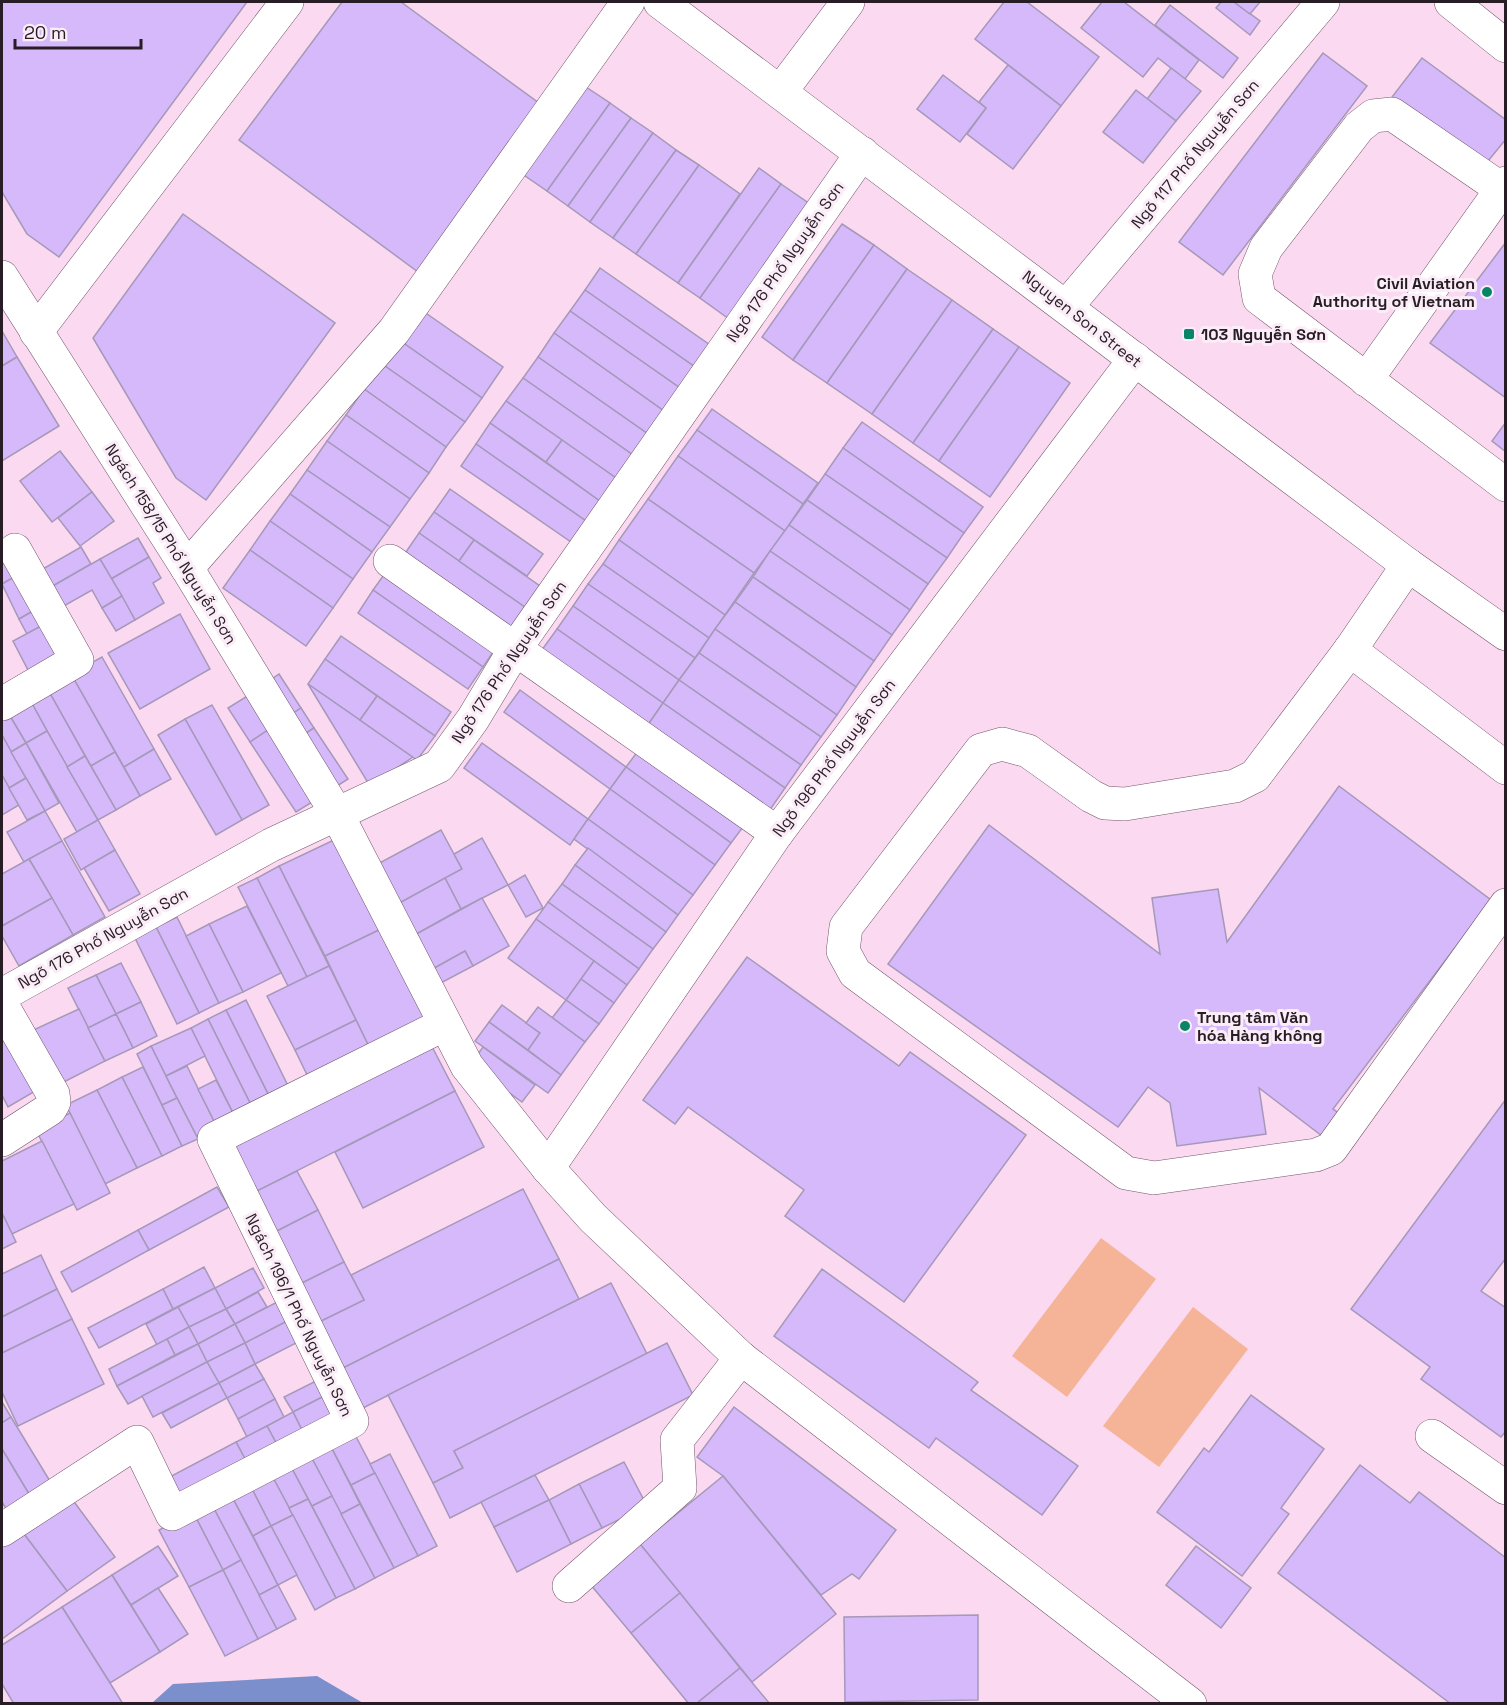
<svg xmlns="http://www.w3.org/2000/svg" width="1507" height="1705" viewBox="0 0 1507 1705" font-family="'Space Grotesk',sans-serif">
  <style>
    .green { fill: #f5b498 }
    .water { fill: #7b8fcd }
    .building { fill: #d5b9fb; stroke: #a598b8; stroke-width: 1.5 }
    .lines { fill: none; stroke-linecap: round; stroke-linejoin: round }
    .minor-casing { stroke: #73566b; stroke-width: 34 }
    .minor { stroke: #fff; stroke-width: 33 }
    .poi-dot { fill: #088567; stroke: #fbedf7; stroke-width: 2 }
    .labels { text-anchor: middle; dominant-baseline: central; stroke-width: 6; stroke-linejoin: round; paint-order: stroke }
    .street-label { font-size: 16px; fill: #281c25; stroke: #fbedf7 }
    .poi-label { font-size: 16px; font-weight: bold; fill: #281c25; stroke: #fbedf7; text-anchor: start }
  </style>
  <rect width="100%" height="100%" fill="#fbd9f1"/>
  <g class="green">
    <path d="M1101,1238l55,41 -89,118 -55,-41z"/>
    <path d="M1193,1307l55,42 -89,118 -56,-41z"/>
  </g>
  <path class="water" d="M317,1676l46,27h-211l21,-19z"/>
  <g class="building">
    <path d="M2,2h245l-188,255 -32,-23 -25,-42z"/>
    <path d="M342,2h59l142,104 -125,166 -179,-132z"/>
    <path d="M1004,2h23l72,55 -38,49 -86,-67z"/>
    <path d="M1102,2h22l75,58 -14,19 -27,-21 -15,19 -62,-49z"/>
    <path d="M1221,2h13l26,19 -10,14 -34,-27z"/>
    <path d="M1234,2h26l-10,12z"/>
    <path d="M1170,5l68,53 -15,20 -68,-53z"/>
    <path d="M1323,53l44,33 -144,189 -44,-33z"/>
    <path d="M1422,58l84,62v19l-22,27 -92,-69z"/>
    <path d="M1008,65l53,41 -48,63 -46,-35 19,-26 -7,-6z"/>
    <path d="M1171,68l30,23 -25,30 -29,-22z"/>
    <path d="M943,75l43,33 -26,34 -43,-33z"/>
    <path d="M580,83l30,20 -63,88 -29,-20z"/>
    <path d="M1136,90l40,31 -33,42 -40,-31z"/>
    <path d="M610,103l21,15 -63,88 -21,-15z"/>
    <path d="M631,118l22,15 -63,89 -22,-16z"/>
    <path d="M653,133l23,17 -63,88 -23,-16z"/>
    <path d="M676,150l23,15 -63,89 -23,-16z"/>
    <path d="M699,165l41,29 -62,89 -42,-29z"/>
    <path d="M759,168l22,16 -81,114 -22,-15z"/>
    <path d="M781,184l29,20 -81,115 -29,-21z"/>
    <path d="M183,214l152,109 -129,177 -30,-22 -83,-140z"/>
    <path d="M842,224l32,21 -81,115 -31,-23z"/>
    <path d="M1506,242v156l-76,-55z"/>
    <path d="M874,245l33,24 -80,114 -34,-23z"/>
    <path d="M600,268l110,77 -15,22 -110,-77z"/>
    <path d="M907,269l45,31 -80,114 -45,-31z"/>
    <path d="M585,290l110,77 -15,21 -110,-77z"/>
    <path d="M952,300l41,29 -80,114 -41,-29z"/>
    <path d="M420,309l83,58 -21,31 -83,-58z"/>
    <path d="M570,311l110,77 -16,23 -110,-78z"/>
    <path d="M993,329l26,18 -80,114 -26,-18z"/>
    <path d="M2,331l15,26 -15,9z"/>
    <path d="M554,333l110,78 -16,23 -110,-77z"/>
    <path d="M399,340l83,58 -17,24 -83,-58z"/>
    <path d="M1019,347l51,36 -80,114 -51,-36z"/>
    <path d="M17,357l42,69 -57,35v-95z"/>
    <path d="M538,357l110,77 -15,21 -110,-77z"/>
    <path d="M382,364l83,58 -19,25 -82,-58z"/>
    <path d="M523,378l110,77 -17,23 -110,-77z"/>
    <path d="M364,389l82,58 -17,26 -83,-58z"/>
    <path d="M506,401l56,39 -16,22 -56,-39z"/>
    <path d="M712,409l106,74 -15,21 -106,-74z"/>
    <path d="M346,415l83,58 -19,26 -83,-58z"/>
    <path d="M862,422l121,85 -19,26 -121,-85z"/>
    <path d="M1506,422v30l-14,-11z"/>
    <path d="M490,423l110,78 -14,20 -110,-77z"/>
    <path d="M697,430l106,74 -18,27 -107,-75z"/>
    <path d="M562,440l54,38 -16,23 -54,-39z"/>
    <path d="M327,441l83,58 -20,28 -83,-57z"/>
    <path d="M476,444l110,77 -15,21 -110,-76z"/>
    <path d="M843,448l121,85 -17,25 -122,-84z"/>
    <path d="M60,451l32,41 -40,30 -32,-41z"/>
    <path d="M678,456l107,75 -31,42 -106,-74z"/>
    <path d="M307,470l83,57 -18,25 -82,-58z"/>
    <path d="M825,474l122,84 -19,26 -121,-84z"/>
    <path d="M450,489l93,65 -16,22 -93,-64z"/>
    <path d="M92,492l22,29 -34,25 -22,-28z"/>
    <path d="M290,494l82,58 -19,27 -83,-58z"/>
    <path d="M648,499l106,74 -29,42 -106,-75z"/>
    <path d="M807,500l121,84 -18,26 -121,-85z"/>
    <path d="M434,512l40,28 -15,21 -40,-28z"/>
    <path d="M270,521l83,58 -20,29 -83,-58z"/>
    <path d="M789,525l121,85 -18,25 -122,-84z"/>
    <path d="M419,533l106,74 -20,30 -106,-75z"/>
    <path d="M138,538l11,19 -38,22 -11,-20z"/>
    <path d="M474,540l66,46 -15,21 -66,-46z"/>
    <path d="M619,540l106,75 -16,23 -106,-74z"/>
    <path d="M81,547l10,17 -40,23 -10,-17z"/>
    <path d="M2,550l14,26 -14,8z"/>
    <path d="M250,550l83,58 -27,38 -83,-58z"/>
    <path d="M770,551l122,84 -18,26 -121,-84z"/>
    <path d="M149,557l12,21 -8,5 11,20 -29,17 -24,-41z"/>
    <path d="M100,559l22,37 -20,12 -10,-18 -30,17 -11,-20z"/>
    <path d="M603,564l106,74 -14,20 -107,-74z"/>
    <path d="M391,565l109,77 -17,25 -110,-77z"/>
    <path d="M16,576l17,35 -14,8 -17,-35z"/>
    <path d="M753,577l121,84 -18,26 -121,-85z"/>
    <path d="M588,584l107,74 -16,22 -106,-74z"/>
    <path d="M373,590l110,77 -15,22 -110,-76z"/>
    <path d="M122,596l13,24 -19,11 -14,-23z"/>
    <path d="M735,602l121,85 -19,28 -122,-86z"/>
    <path d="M573,606l106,74 -16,23 -106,-74z"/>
    <path d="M33,611l8,15 -14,8 -8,-15z"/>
    <path d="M180,614l30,55 -70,40 -32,-56z"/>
    <path d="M41,626l16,31 -28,15 -16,-31z"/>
    <path d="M557,629l106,74 -20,29 -107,-74z"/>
    <path d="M715,629l122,86 -16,22 -122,-84z"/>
    <path d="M341,636l110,76 -16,24 -110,-77z"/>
    <path d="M699,653l122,84 -20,28 -122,-85z"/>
    <path d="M102,657l52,92 -30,18 -53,-93z"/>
    <path d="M325,659l52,37 -17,24 -52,-36z"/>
    <path d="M71,674l44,78 -24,14 -44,-78z"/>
    <path d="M279,674l22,34 -30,20 -22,-33z"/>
    <path d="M679,680l122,85 -16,23 -122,-85z"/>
    <path d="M308,684l105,73 -43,29z"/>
    <path d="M47,688l38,68 -18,11 -38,-69z"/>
    <path d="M520,690l106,77 -16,22 -106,-77z"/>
    <path d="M249,695l22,33 -21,14 -22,-34z"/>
    <path d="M377,696l58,40 -18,24 -57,-40z"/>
    <path d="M29,698l18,33 -21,12 -19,-32z"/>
    <path d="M663,703l122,85 -20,29 -122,-85z"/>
    <path d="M212,705l57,100 -27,15 -57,-101z"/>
    <path d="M301,708l13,20 -30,19 -13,-19z"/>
    <path d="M7,711l19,32 -15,9 -9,-17v-21z"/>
    <path d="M185,719l57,101 -26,15 -58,-100z"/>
    <path d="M271,728l46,71 -21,13 -46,-70z"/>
    <path d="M314,728l34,51 -31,20 -33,-52z"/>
    <path d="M47,731l51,89 -21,12 -51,-89z"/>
    <path d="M2,735l24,43 -17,10 -7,-13z"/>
    <path d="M26,743l33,60 -14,8 -34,-59z"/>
    <path d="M482,743l106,76 -18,26 -106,-77z"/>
    <path d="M644,743l105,76 -18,24 -105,-76z"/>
    <path d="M154,749l17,30 -31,17 -16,-29z"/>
    <path d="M115,752l25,44 -24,14 -25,-44z"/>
    <path d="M85,756l31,54 -18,10 -31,-53z"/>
    <path d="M626,767l105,76 -16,22 -105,-76z"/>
    <path d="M2,775l17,30 -17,10z"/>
    <path d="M26,778l19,33 -18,9 -18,-32z"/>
    <path d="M1339,786l152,114 -158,209 10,7 -17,23 -67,-51 7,46 -89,12 -7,-43 -22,-16 -30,40 -230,-163 101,-139 171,129 -8,-56 66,-9 9,53z"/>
    <path d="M610,789l105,76 -22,30 -105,-76z"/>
    <path d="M45,811l17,30 -38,21 -17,-30z"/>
    <path d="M588,819l105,76 -15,20 -104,-76z"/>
    <path d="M98,820l17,30 -34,20 -17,-31z"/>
    <path d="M441,830l21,39 -68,37 -22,-39z"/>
    <path d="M482,838l26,47 -47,24 -16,-31 17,-9 -8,-15z"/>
    <path d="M336,839l45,90 -56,27 -46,-90z"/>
    <path d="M62,841l43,76 -32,18 -44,-76z"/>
    <path d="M588,848l90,67 -12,17 -91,-67z"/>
    <path d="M115,850l25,44 -31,17 -25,-43z"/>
    <path d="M29,859l23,39 -50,28v-52z"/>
    <path d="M575,865l91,67 -13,17 -91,-65z"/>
    <path d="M279,866l50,100 -22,11 -50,-99z"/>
    <path d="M525,875l18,33 -17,9 -18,-32z"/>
    <path d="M257,878l50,99 -19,9 -50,-99z"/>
    <path d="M445,878l16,31 -50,28 -17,-31z"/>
    <path d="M562,884l91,65 -14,20 -91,-67z"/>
    <path d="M52,898l21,37 -54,31 -17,-30v-10z"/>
    <path d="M482,898l27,48 -36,20 -8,-15 -36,20 -18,-34z"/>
    <path d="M548,902l91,67 -12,16 -91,-66z"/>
    <path d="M247,906l34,67 -38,19 -34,-68z"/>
    <path d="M177,917l42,86 -20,10 -43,-86z"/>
    <path d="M536,919l58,42 -28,39 -58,-42z"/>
    <path d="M209,924l34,68 -24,11 -33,-67z"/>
    <path d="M156,927l43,86 -22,11 -42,-86z"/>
    <path d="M381,929l47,96 -56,28 -47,-97z"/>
    <path d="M465,951l8,15 -36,19 -8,-14z"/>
    <path d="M747,957l152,109 11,-14 116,83 -122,167 -119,-86 19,-26 -116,-83 -13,17 -32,-24z"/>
    <path d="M594,961l33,24 -13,18 -33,-24z"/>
    <path d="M121,963l20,39 -25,12 -20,-39z"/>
    <path d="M329,966l27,54 -61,30 -28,-54z"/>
    <path d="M96,975l20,39 -28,14 -20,-40z"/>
    <path d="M581,979l33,24 -15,21 -33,-24z"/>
    <path d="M246,1000l45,92 -19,10 -46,-92z"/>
    <path d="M566,1000l33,24 -14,18 -33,-24z"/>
    <path d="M141,1002l16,34 -24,12 -17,-34z"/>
    <path d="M502,1005l38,28 -12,17 -39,-28z"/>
    <path d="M538,1007l47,35 -24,33 -33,-25 12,-17 -14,-10z"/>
    <path d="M79,1009l26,52 -49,25 -27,-54z"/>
    <path d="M226,1010l46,92 -18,9 -46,-92z"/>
    <path d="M116,1014l17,34 -28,13 -17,-33z"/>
    <path d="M208,1019l46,92 -18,8 -45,-91z"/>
    <path d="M356,1020l16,33 -61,30 -16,-33z"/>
    <path d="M489,1022l72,53 -13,18 -73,-52z"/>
    <path d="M2,1025l35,65 -29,17 -6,-12z"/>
    <path d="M191,1028l14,28 -39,20 -15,-30z"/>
    <path d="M428,1039l27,52 -202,102 -27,-52z"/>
    <path d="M151,1046l26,52 -15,7 -25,-51z"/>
    <path d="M483,1047l52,38 -13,17 -52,-37z"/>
    <path d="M187,1066l31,63 -20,10 -32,-63z"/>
    <path d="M143,1067l39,79 -20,10 -40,-79z"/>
    <path d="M122,1077l40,79 -25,12 -40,-78z"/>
    <path d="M216,1080l20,39 -18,10 -20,-40z"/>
    <path d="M97,1090l40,78 -32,16 -39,-79z"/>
    <path d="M455,1091l29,56 -121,61 -28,-56z"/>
    <path d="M177,1098l21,41 -16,7 -20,-41z"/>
    <path d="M1506,1099v159l-25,33 25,17v123l-5,6 -80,-58 9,-12 -79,-58z"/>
    <path d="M70,1113l40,80 -33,17 -41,-80z"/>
    <path d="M42,1141l32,63 -62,30 -10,-21v-52z"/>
    <path d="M297,1171l21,39 -45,23 -20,-40z"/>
    <path d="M217,1187l12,20 -80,43 -11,-20z"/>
    <path d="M523,1189l36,70 -216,109 -24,-46 45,-22 -13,-25z"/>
    <path d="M318,1210l26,52 -44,22 -27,-51z"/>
    <path d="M4,1217l12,25 -14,7v-31z"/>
    <path d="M138,1230l11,20 -77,42 -11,-20z"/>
    <path d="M41,1255l16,34 -55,28v-43z"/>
    <path d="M559,1259l20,40 -216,109 -20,-40z"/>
    <path d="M344,1262l20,38 -45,22 -19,-38z"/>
    <path d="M204,1267l11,21 -42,21 -10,-20z"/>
    <path d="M253,1268l11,20 -38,21 -11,-21z"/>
    <path d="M822,1269l156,113 -7,8 107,76 -36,49 -106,-77 -7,10 -155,-112z"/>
    <path d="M611,1283l36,71 -193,97 9,17 -30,15 -45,-88z"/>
    <path d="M215,1288l11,21 -37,18 -11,-20z"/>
    <path d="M57,1289l15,30 -70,34v-36z"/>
    <path d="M163,1289l10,20 -74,39 -11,-20z"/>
    <path d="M258,1292l9,15 -32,17 -9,-15z"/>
    <path d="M281,1300l10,19 -46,24 -10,-19z"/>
    <path d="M178,1307l11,20 -32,18 -11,-21z"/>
    <path d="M226,1309l9,15 -37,20 -9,-17z"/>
    <path d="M72,1319l32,65 -86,42 -16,-34v-39z"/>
    <path d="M291,1319l11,21 -47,24 -10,-21z"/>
    <path d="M235,1324l10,19 -38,19 -9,-18z"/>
    <path d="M189,1327l9,17 -23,11 -8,-16z"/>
    <path d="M167,1339l8,16 -58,31 -8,-17z"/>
    <path d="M245,1343l10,21 -36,19 -12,-21z"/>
    <path d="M667,1343l26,52 -243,123 -17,-35 30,-15 -9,-17z"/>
    <path d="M198,1344l9,18 -79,42 -11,-18z"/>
    <path d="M207,1362l12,21 -66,34 -11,-21z"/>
    <path d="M255,1364l9,15 -37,19 -8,-15z"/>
    <path d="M324,1377l8,15 -39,20 -9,-15z"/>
    <path d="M264,1379l11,20 -37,20 -11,-21z"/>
    <path d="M219,1383l8,15 -56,30 -9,-15z"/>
    <path d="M332,1392l15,28 -40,20 -14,-28z"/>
    <path d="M1251,1395l73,54 -43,59 8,6 -47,62 -85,-64 47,-64 5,4z"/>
    <path d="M275,1399l9,18 -37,20 -9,-18z"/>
    <path d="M2,1402l9,15 -9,6z"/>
    <path d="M734,1407l162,123 -37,49 -7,-5 -31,21 -98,-119 -26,-19z"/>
    <path d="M293,1412l14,28 -25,14 -15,-28z"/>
    <path d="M11,1417l45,74 -21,13 -33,-55v-26z"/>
    <path d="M267,1426l15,28 -31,16 -15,-28z"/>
    <path d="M352,1429l23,44 -24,12 -23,-44z"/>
    <path d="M328,1441l32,63 -19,10 -33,-63z"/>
    <path d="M236,1442l15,28 -74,39 -15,-28z"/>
    <path d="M2,1449l33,55 -23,15 -10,-17z"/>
    <path d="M308,1451l24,45 -20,10 -23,-43z"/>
    <path d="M390,1454l47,92 -19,10 -48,-92z"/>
    <path d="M624,1462l23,44 -45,22 -23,-44z"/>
    <path d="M289,1463l19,36 -19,9 -19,-36z"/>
    <path d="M1360,1465l50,38 9,-11 87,66v141l-4,5h-51l-173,-131z"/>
    <path d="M270,1472l23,43 -22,11 -22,-43z"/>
    <path d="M375,1473l43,83 -24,12 -43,-83z"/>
    <path d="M535,1475l14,25 -55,27 -13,-25z"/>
    <path d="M723,1476l113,138 -84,68 -112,-138z"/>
    <path d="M249,1483l22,43 -18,10 -23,-43z"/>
    <path d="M579,1484l23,44 -31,16 -22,-44z"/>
    <path d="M230,1493l48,92 -19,10 -48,-92z"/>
    <path d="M69,1495l46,62 -48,34 -46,-61z"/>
    <path d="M332,1496l43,82 -20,11 -43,-83z"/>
    <path d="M308,1499l47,90 -19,9 -47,-90z"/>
    <path d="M549,1500l22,44 -54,28 -23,-45z"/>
    <path d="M211,1503l30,57 -18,10 -30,-58z"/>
    <path d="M360,1504l34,64 -19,10 -34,-64z"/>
    <path d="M193,1512l30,58 -34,17 -30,-57z"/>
    <path d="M293,1515l43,83 -21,12 -44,-84z"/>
    <path d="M271,1526l26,49 -19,10 -25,-49z"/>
    <path d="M21,1530l46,61 -65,48v-95z"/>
    <path d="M640,1544l40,49 -49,40 -41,-49z"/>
    <path d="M158,1546l20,30 -47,29 -19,-30z"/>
    <path d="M1196,1546l55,42 -30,40 -55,-43z"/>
    <path d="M241,1560l36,69 -19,10 -35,-69z"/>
    <path d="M223,1570l35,69 -33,17 -36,-69z"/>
    <path d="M112,1575l48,77 -50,31 -48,-76z"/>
    <path d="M278,1585l18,34 -19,10 -18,-34z"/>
    <path d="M158,1588l30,46 -28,18 -29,-47z"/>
    <path d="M680,1593l60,75 -44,36h-7l-58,-71z"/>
    <path d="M62,1607l48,76 13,21h-109l-12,-20v-39z"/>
    <path d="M978,1615v85l-133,2 -1,-85z"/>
    <path d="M740,1668l30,36h-74z"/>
  </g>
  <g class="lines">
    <defs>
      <g id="minor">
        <path d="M660,2l748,563 98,69"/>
        <path d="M1451,2l55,44"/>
        <path d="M781,91l67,-89"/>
        <path d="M1500,188l-108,-74 -19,2 -14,11 -93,121 -11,26 4,24 247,187"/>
        <path d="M2,277l185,291 150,246 130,252 81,102 45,50 148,140 449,346"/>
        <path d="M1067,306l256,-304"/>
        <path d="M36,332l251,-330"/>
        <path d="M1366,380l140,-197"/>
        <path d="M390,561l387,272"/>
        <path d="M1408,565l-58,85 -95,126 -20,10 -110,18 -20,-1 -14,-7 -63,-45 -26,-7 -21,6 -135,177 -3,24 12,22 271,200 28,5 162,-23 15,-6 175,-244"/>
        <path d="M187,568l207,-237 234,-329"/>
        <path d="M1350,650l156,118"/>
        <path d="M2,704l75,-44 -62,-110"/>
        <path d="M2,995l269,-150 168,-79 34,-47 42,-70 347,-496"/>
        <path d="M2,1005l51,89 1,8 -4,7 -48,31"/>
        <path d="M548,1168l229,-335 358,-474"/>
        <path d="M1432,1436l74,52"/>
        <path d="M2,1530l135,-88 35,72 180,-93 -138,-282 231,-115"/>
        <path d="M569,1586l111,-98 -3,-48 64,-82"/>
      </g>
    </defs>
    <use href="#minor" class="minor-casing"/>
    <use href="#minor" class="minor"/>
  </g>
  <g class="poi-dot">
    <circle cx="1487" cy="292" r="6"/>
    <rect x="1183" y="328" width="12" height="12" rx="3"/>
    <circle cx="1185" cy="1026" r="6"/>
  </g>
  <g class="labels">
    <g class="street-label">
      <text transform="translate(1195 154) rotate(-50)">Ngõ 117 Phố Nguyễn Sơn</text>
      <text transform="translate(785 262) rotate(-55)">Ngõ 176 Phố Nguyễn Sơn</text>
      <text transform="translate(1082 319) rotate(38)">Nguyen Son Street</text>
      <text transform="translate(171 544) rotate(58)">Ngách 158/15 Phố Nguyễn Sơn</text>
      <text transform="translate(509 662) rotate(-56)">Ngõ 176 Phố Nguyễn Sơn</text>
      <text transform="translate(834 758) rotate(-53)">Ngõ 196 Phố Nguyễn Sơn</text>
      <text transform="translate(103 938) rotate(-29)">Ngõ 176 Phố Nguyễn Sơn</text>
      <text transform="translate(299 1315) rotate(64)">Ngách 196/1 Phố Nguyễn Sơn</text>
    </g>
    <g class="poi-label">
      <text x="1475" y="283" text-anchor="end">Civil Aviation<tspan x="1475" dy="18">Authority of Vietnam</tspan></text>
      <text x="1201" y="334">103 Nguyễn Sơn</text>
      <text x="1197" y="1017">Trung tâm Văn<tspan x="1197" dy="18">hóa Hàng không</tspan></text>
    </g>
  </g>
  <rect width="1507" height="1705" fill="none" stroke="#281c25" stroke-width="6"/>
  <path d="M15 39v9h126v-9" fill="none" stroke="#281c25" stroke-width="3"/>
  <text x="24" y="39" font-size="18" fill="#281c25" stroke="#fbedf7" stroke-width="4.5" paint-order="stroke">20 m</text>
</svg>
